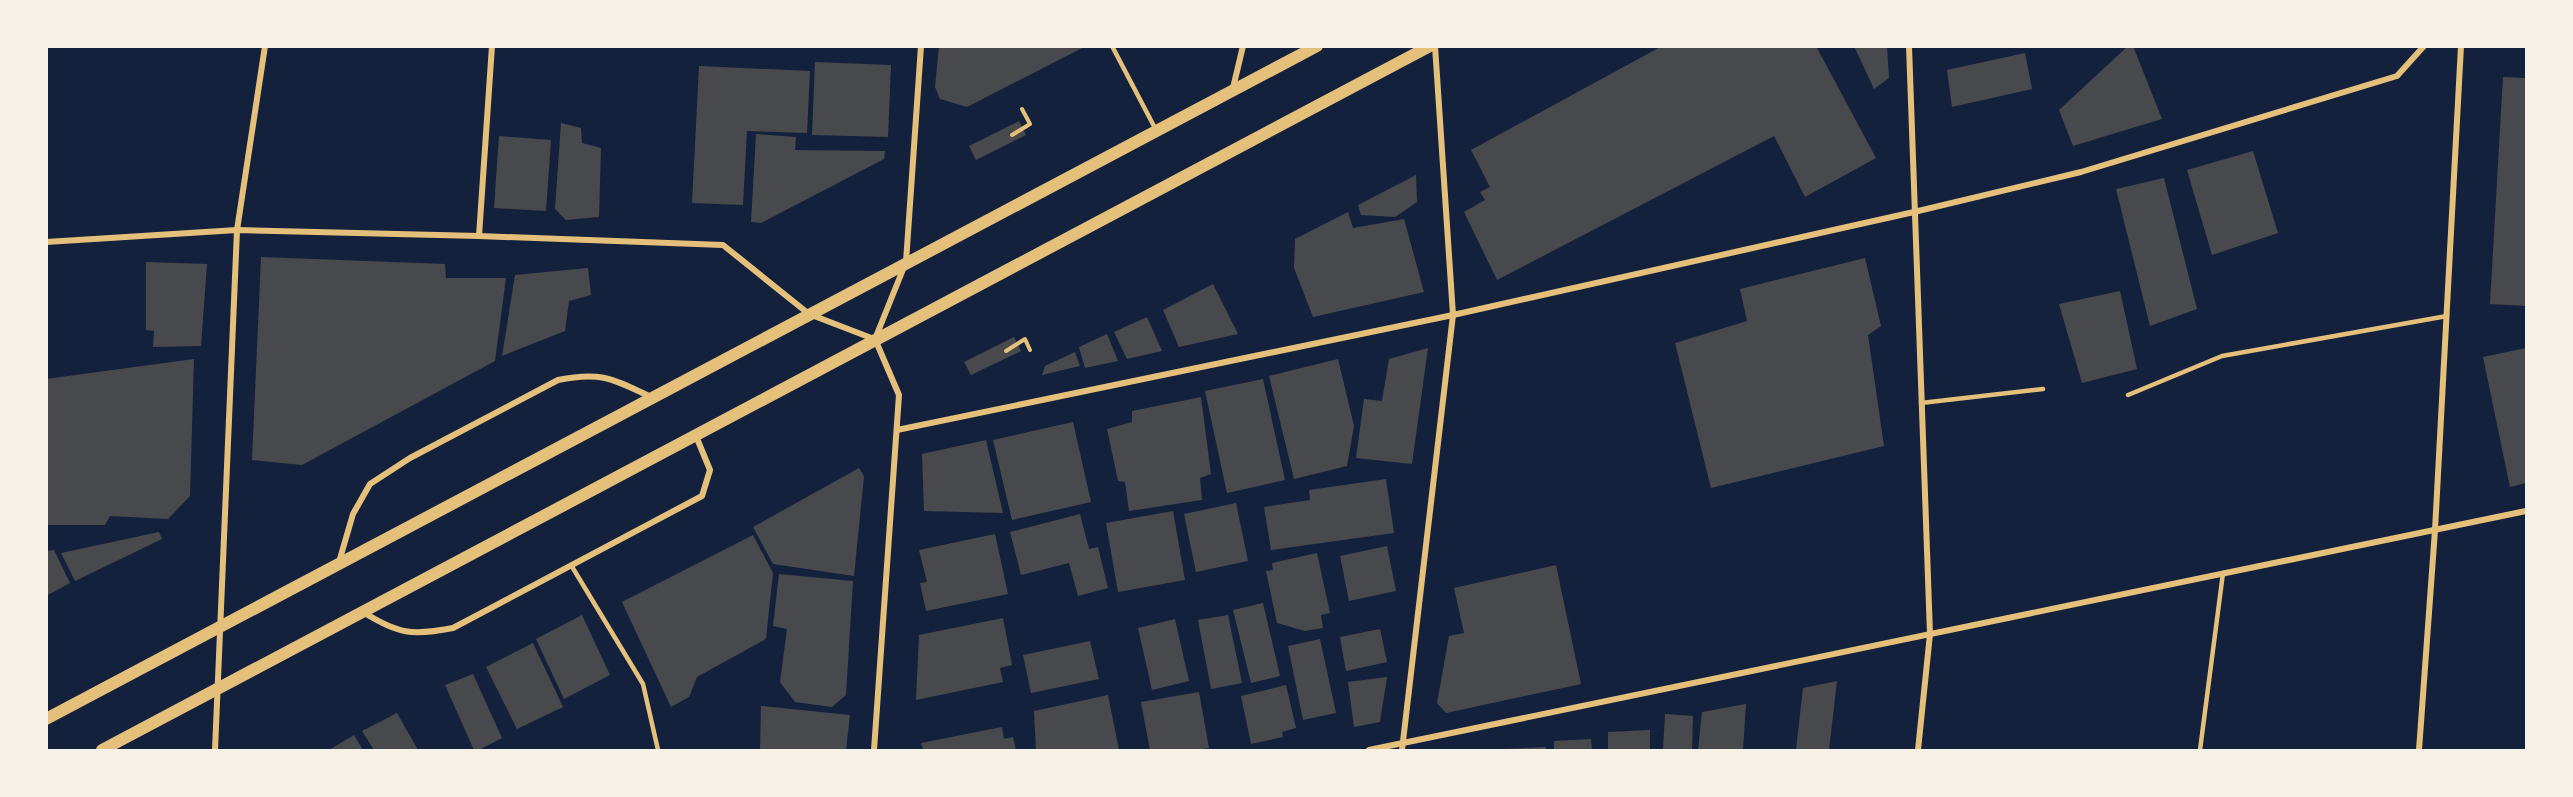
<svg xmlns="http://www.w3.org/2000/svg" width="2573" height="797" viewBox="0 0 2573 797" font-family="Helvetica,sans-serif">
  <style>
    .building { fill: #48494c }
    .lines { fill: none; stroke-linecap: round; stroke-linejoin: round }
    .path { stroke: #e5c07b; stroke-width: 4 }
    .service { stroke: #e5c07b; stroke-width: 4.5 }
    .minor { stroke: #e5c07b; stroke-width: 6 }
    .secondary { stroke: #e5c07b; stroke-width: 12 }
  </style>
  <rect width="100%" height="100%" fill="#14213d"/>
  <g class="building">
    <path d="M939,46h147l-119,61 -27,-8 -5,-12z"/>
    <path d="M1662,46h154l60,112 -71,39 -31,-61 -277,144 -33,-68 21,-12 -5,-8 10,-5 -19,-37z"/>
    <path d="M1854,46h33l2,32 -15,11z"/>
    <path d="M2128,46h5l29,73 -89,27 -14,-36z"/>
    <path d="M2025,53l7,36 -80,18 -5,-37z"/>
    <path d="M815,62l76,3 -3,72 -76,-2z"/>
    <path d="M699,66l111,5 -3,62 -60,-2 -4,74 -51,-2z"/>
    <path d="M2503,77l23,1v228l-36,-2z"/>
    <path d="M1019,121l7,14 -50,25 -7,-14z"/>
    <path d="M561,123l20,5 1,15 19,5 -2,69 -33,3 -11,-11z"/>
    <path d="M756,134l40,3 -1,13 90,1 -1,8 -123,64 -10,-1z"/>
    <path d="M499,136l52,4 -5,71 -52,-3z"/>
    <path d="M2253,151l25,82 -66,22 -25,-85z"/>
    <path d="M1416,175l1,27 -22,15 -34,-2 -3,-10z"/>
    <path d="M2164,178l33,131 -47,17 -34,-137z"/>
    <path d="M1348,212l5,16 51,-9 20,73 -111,25 -19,-49 1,-29z"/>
    <path d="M261,257l184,7 1,14h60l-11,83 -193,104 -50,-5z"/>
    <path d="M1865,258l16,68 -13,9 16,111 -173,42 -36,-145 72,-22 -7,-32z"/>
    <path d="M146,262l61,2 -6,82 -48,1 1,-16 -8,-1z"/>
    <path d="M588,268l3,27 -22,6 -4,30 -63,25 13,-81z"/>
    <path d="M1213,284l25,50 -59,13 -16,-37z"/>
    <path d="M2120,291l17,78 -55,14 -23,-79z"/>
    <path d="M1147,317l15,34 -35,8 -13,-27z"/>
    <path d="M1107,334l11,27 -33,7 -6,-21z"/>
    <path d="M1014,337l7,14 -50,24 -7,-13z"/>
    <path d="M1428,348l-16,116 -56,-6 8,-59 18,2 7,-42z"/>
    <path d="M2526,348v135l-16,4 -27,-130z"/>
    <path d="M1075,352l5,14 -38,9 3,-9z"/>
    <path d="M194,359l-4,137 -22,23 -58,-3 -5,9h-59v-146z"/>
    <path d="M1338,359l16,67 -7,40 -53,13 -25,-103z"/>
    <path d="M1263,379l22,101 -58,13 -22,-102z"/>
    <path d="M1201,397l10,77 -11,4 2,22 -73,11 -4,-29 -7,-1 -11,-52 25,-7v-11z"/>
    <path d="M1073,422l18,80 -79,18 -19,-80z"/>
    <path d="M986,440l17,73 -79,-2 -2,-57z"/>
    <path d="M859,468l5,8 -10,100 -81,-12 -20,-37z"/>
    <path d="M1386,479l8,54 -123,17 -7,-43 46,-7 -1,-10z"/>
    <path d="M1236,503l12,58 -52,11 -12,-58z"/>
    <path d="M1173,511l12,69 -67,12 -12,-69z"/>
    <path d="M1080,514l9,35 9,-2 10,41 -30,8 -9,-33 -48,12 -11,-43z"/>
    <path d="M159,532l3,7 -87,42 -14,-28z"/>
    <path d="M995,534l13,60 -82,17 -6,-28 7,-1 -8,-32z"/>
    <path d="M753,535l20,38 -7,66 -69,38 -8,20 -18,10 -49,-105z"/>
    <path d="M1387,546l9,45 -47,10 -9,-45z"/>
    <path d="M54,550l16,33 -24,13v-45z"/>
    <path d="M1317,553l13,60 -9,2 2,13 -18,3 -28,-8 -11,-52 7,-1 -1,-7z"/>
    <path d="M1556,565l25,119 -135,29 -9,-10 12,-67 15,-3 -10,-45z"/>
    <path d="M779,574l74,7 -7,114 -14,12 -37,-5 -15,-20 7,-53 -14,-3z"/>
    <path d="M1263,603l17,73 -29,7 -18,-73z"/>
    <path d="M582,615l28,60 -46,24 -28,-60z"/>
    <path d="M1228,615l14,68 -31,6 -13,-69z"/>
    <path d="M1003,618l9,47 -12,3 3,14 -87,18 3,-65z"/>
    <path d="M1175,619l14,62 -37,9 -14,-62z"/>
    <path d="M1380,629l7,33 -41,9 -6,-34z"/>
    <path d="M1320,639l16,74 -33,7 -15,-74z"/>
    <path d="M1090,641l9,38 -68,14 -8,-38z"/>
    <path d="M533,643l30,64 -46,22 -31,-62z"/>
    <path d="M473,674l29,64 -23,12h-5l-29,-65z"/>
    <path d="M1387,677l-7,45 -26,5 -6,-45z"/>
    <path d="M1837,681l-8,69h-33l7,-62z"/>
    <path d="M1286,685l10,43 -14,4 1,5 -32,7 -10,-48z"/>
    <path d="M1199,692l10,56 -15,2h-44l-9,-48z"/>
    <path d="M1108,695l11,55h-83l-2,-39z"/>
    <path d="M1746,704l-3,46h-45l4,-38z"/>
    <path d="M761,706l89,9 -4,35h-86z"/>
    <path d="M397,713l21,37h-44l-12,-19z"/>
    <path d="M1665,714l28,2 -1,34h-29z"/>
    <path d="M1002,727l2,12 9,-2 3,13h-93l-2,-7z"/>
    <path d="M1650,730v20h-42v-18z"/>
    <path d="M354,735l9,15h-34z"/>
    <path d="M1591,739l1,11h-38v-9z"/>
    <path d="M1546,747v3h-42v-1z"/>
  </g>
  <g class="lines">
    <g class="path">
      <path d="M1012,135l18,-11 -8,-15"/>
      <path d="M1006,351l19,-12 5,11"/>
    </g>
    <g class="service">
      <path d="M1112,46l44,84"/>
      <path d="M2128,395l94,-39 225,-40"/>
      <path d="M1921,403l122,-14"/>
      <path d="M571,565l72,119 15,66"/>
      <path d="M2200,750l23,-177"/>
    </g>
    <g class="minor">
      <path d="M1909,46l21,588 -12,116"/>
      <path d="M1233,88l10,-42"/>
      <path d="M479,236l13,-190"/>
      <path d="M46,242l191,-12 242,6 244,9 86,69 65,25"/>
      <path d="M897,430l556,-115 461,-103 167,-40 316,-96 27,-30"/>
      <path d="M339,562l14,-48 17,-30 40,-26 148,-78c43,-9 55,-1 93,17"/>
      <path d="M363,612c35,22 49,24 90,16l249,-132 8,-26 -14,-34"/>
      <path d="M215,750l22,-520 28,-184"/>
      <path d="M874,750l25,-355 -24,-56 31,-77 15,-216"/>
      <path d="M1369,750l1157,-239"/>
      <path d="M1402,750l51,-435 -18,-269"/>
      <path d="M2419,750l16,-220 26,-484"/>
    </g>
    <g class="secondary">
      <path d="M46,719l1271,-673"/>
      <path d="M102,750l1328,-704"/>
    </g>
  </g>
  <rect width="2573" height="797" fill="none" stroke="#f6f1e7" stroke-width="96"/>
</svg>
